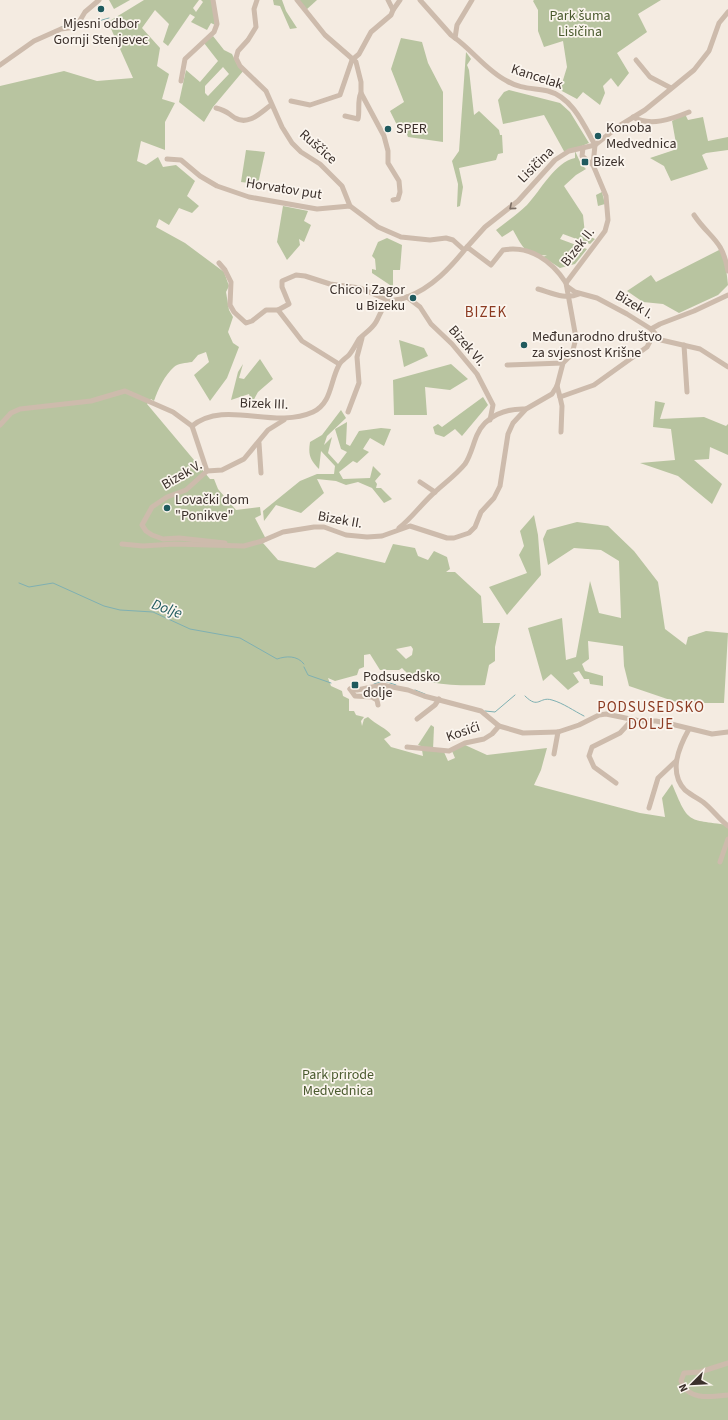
<svg xmlns="http://www.w3.org/2000/svg" width="728" height="1420" viewBox="0 0 728 1420" font-family="'Source Sans 3',sans-serif">
  <style>
    .green { fill: #b8c4a0; fill-rule: evenodd }
    .lines { fill: none; stroke-linecap: round; stroke-linejoin: round }
    .stream { stroke: #7fb0b2; stroke-width: 1 }
    .minor { stroke: #cdbbac; stroke-width: 5 }
    .oneway { stroke: #7d6f65 }
    .poi-dot { fill: #1f5a5e; stroke: #fbf5ee; stroke-width: 1.5 }
    .labels { text-anchor: middle; dominant-baseline: central; stroke-width: 3.5; stroke-linejoin: round; paint-order: stroke }
    .park-label { font-size: 14px; fill: #4a5a2e; stroke: #fbf5ee }
    .poi-label { font-size: 14px; fill: #3b302b; stroke: #fbf5ee; text-anchor: start }
    .street-label { font-size: 14px; fill: #3b302b; stroke: #fbf5ee }
    .neighbourhood-label { font-size: 15px; letter-spacing: 1px; fill: #8c3b22; stroke: #fbf5ee }
    .water-label { font-size: 15px; font-style: italic; fill: #1f5a5e; stroke: #fbf5ee }
  </style>
  <rect width="100%" height="100%" fill="#f4ebe1"/>
  <g class="green">
    <path d="M109,0h21l-16,9z"/>
    <path d="M144,0h55l-6,8 3,4 7,-10 -2,-2h11l3,25 -4,-2 -4,7 -16,-8 4,-5 -5,-3 -22,32 -5,-4 6,-18 -14,-14 -13,18 18,20 -3,18 12,8 -7,25 13,4 -10,19v28l-24,-9 -4,20 9,4 12,-8 5,10 13,-2 19,16 -8,15 12,10 -7,7 -13,-5 -10,17 -10,-6 -3,8 29,16 39,29 5,14 -3,6 3,18 4,7 -5,15 5,11 6,4 -12,31 -17,23 -16,-26 15,-13 -3,-10 -8,3 -6,7c-6,1 -14,1 -18,5 -9,8 -16,22 -20,34l-3,-2 -4,5 63,75h4l4,10 18,21 24,-3 1,8 -6,3 12,23 -4,2 15,17 37,8 22,-16 48,11 8,-19 22,4 3,8 10,4 6,-9 13,6 3,12 -4,3h9l26,24 2,27h17l-5,24v14l-6,4 -4,20c-22,1 -69,1 -83,-17l-3,2h-19l-10,-16 -6,1v12l-5,2 -2,6 -22,6 -7,-3 3,8 11,5 1,5 6,3v12h5l2,4 8,2 -3,4 1,5 2,-7 4,-2c7,7 20,12 23,18l-7,4 7,8 32,9 -1,-6 22,2 4,9 7,-3 -3,-7 13,-6 22,10 60,-7 -6,22 -7,15 106,28 25,4 -3,-19 10,-14c17,40 14,35 56,41v595h-728v-1334l64,-15 33,10 36,-3 -25,-56zM411,646l2,3 -1,6 -6,4 -10,-10z"/>
    <path d="M273,0h9l4,11 11,17 -7,1 -10,-23 -6,-1z"/>
    <path d="M299,0h18l-11,10z"/>
    <path d="M534,0h127l-23,14 9,18 -30,21 12,20 -11,14 -7,-9 -8,8 2,7 -5,12 -17,-13 -6,7 -17,-9 7,-23 -4,-26 -19,6 -6,-16v-21l-5,-9z"/>
    <path d="M213,36l11,14 8,4 5,10 7,6 -31,37 -9,15 -25,-20 7,-32 14,12 18,-21 -14,-18zM223,67l6,7 -21,22 -3,-3v-7z"/>
    <path d="M401,38l21,4 6,21 15,29v50l-35,-5 -6,-15 -5,3 -7,-14 14,-9 -13,-33z"/>
    <path d="M466,52l5,7 -4,6 2,5 5,45 5,-4 20,19 1,5h2l1,18 -5,1 -2,6 -37,8 4,19 -3,19 -3,1 1,-23 -6,-23 7,-10z"/>
    <path d="M509,90l51,13 10,9 19,31 -24,10 -21,-38 -41,9 -5,-24 6,-8z"/>
    <path d="M685,114l3,6 15,-3 5,24 20,-4v13l-22,3 -4,2 6,14 -37,12 -7,-15 -14,-8 27,-9 -5,-28z"/>
    <path d="M246,150l19,2 -7,32 -17,-2z"/>
    <path d="M575,151l6,13 5,5 -10,6 -12,11 19,29 2,19 10,5 -5,5 -27,-10 -3,5 27,10 -12,15 -15,4 -17,-11 4,-2c-21,2 -25,-9 -34,-25l-11,7 -6,-7c10,-8 22,-16 31,-25 14,-15 28,-43 48,-47z"/>
    <path d="M602,192l3,12 -7,2 -2,-11z"/>
    <path d="M283,206l25,5 -4,10 7,4 -7,17 -5,-3 1,6 -13,15 -10,-18z"/>
    <path d="M387,238l15,7 -2,25h-7v17l-21,-14v-4l4,1 -1,-11 -3,-3 6,-14z"/>
    <path d="M721,249l4,10 3,26 -10,10 -39,18 -16,-9 -20,-2 -16,-11 24,-16 5,7z"/>
    <path d="M399,340l25,8 4,8 -24,11z"/>
    <path d="M260,359l13,20 -15,13 -6,11 -3,-9 -18,6 7,-28 5,-8 -4,14 5,1z"/>
    <path d="M451,364l17,15 -18,11 -25,-3 2,28h-33l-1,-35z"/>
    <path d="M483,397l5,8 -26,31 -7,-7 -11,8 -9,-3 -2,-7 5,-3 4,3z"/>
    <path d="M655,401l10,2 -5,16 44,-2 22,9 2,-2v31l-18,-8 -1,12 -15,1 28,24 -10,20 -34,-28 -38,-13 35,-3 -4,-31 -18,-2z"/>
    <path d="M341,410l5,8 -19,18 -3,9 8,-8 -4,16 10,11 9,-12 -6,-3 -6,-20 12,-7 -1,22 4,2 9,-15 22,-3 10,1 -7,17 -14,-8 -7,11 6,3 -12,11 -4,-2 -14,11 4,7 27,-1 3,-12 8,8 -6,7 2,3 -1,4h5l11,11 -8,4 -12,-15 -14,-6 -12,3 -10,-4 -19,-2 7,14 -23,20 -25,-8 -12,16 -1,-10 37,-30 17,-7h17l1,-8 -14,-15 -2,18c-9,-9 -11,-14 -9,-27l12,-7z"/>
    <path d="M534,515l4,20 3,40 -34,40 -18,-28 38,-14 -8,-18 5,-9 -4,-15z"/>
    <path d="M577,522l31,4 26,25 24,31 7,47 21,16 2,-8 18,-6 22,2 -4,70h-45l-50,-17 -5,-20 -1,-20 -35,-5 1,18 -7,5 3,7 18,5v10l-13,-2 -1,-5h-5l-5,-8 -6,2 6,9 -11,8 -17,-16 -8,7 -15,-53 34,-10 4,42 10,-3 14,-76 9,32 22,5 -2,-57 -18,-11 -27,-2 -26,17 -5,-26 4,-9z"/>
    <path d="M431,725l3,2 -1,23 -15,-5z"/>
  </g>
  <g class="lines">
    <g class="stream">
      <path d="M95,22l14,-4"/>
      <path d="M61,27l14,-3"/>
      <path d="M19,583l10,4 24,-4 51,23 16,4 33,2 37,17 50,9 37,21c9,-3 20,-4 27,5"/>
      <path d="M304,667l4,8 23,8"/>
      <path d="M374,684l10,-3 12,4"/>
      <path d="M415,690l10,4"/>
      <path d="M525,696c14,14 14,0 27,4 11,3 22,11 32,16"/>
      <path d="M485,711l10,1 20,-17"/>
    </g>
    <g class="minor">
      <path d="M257,0l-3,9 2,18 -8,13 -10,11 -2,7 4,8 26,25 16,36 10,16 9,9 19,12 22,22 8,20"/>
      <path d="M297,0l28,35 31,27 5,20v11l23,43 4,15v12l11,18 1,11 -2,7 -5,1"/>
      <path d="M420,0l31,35 4,3"/>
      <path d="M472,0l-15,25 -2,13c18,13 32,33 52,43 13,8 27,7 41,10 24,6 36,34 47,54"/>
      <path d="M393,10l7,-10"/>
      <path d="M636,60l14,17 21,11"/>
      <path d="M0,65l34,-24 27,-12 15,-2 9,-15 14,-12"/>
      <path d="M181,81l4,-22 29,-27 3,-8 -4,-24"/>
      <path d="M291,101l19,4 30,-10 12,-35 7,-6 12,-22 20,-17 2,-5 -5,-10"/>
      <path d="M216,108c12,3 11,5 19,10 14,8 26,-6 36,-13"/>
      <path d="M345,116l13,3c2,-8 -1,-19 3,-26"/>
      <path d="M633,117c17,10 39,2 56,-5"/>
      <path d="M583,148l-1,8 11,9"/>
      <path d="M167,159l14,1 19,16 17,10 32,11 68,12 33,-3 28,21 23,10 29,3 16,-2 7,2 11,10"/>
      <path d="M694,215c16,24 28,23 34,56"/>
      <path d="M467,247l18,-20 33,-26 37,-41 14,-9 26,-6 24,-19 26,-16 49,-40 15,-19 10,-28 9,-11"/>
      <path d="M219,263l6,7 6,12 -1,23 4,7 12,11 6,-2 14,-11h12l11,-6 -7,-17v-6l14,-6 9,1 25,8 30,4 30,13"/>
      <path d="M568,287l7,5 22,6 30,16 24,15 10,11 39,9 28,18"/>
      <path d="M538,289c14,4 27,11 41,5"/>
      <path d="M407,297l13,10 11,17 21,20 25,30 16,31 -3,15"/>
      <path d="M278,310l24,31 37,23"/>
      <path d="M651,329l9,-5 34,-13 34,-16"/>
      <path d="M684,345l3,47"/>
      <path d="M507,365l56,-2"/>
      <path d="M557,386l3,11 34,-12 53,-38 7,-13"/>
      <path d="M560,397l2,9 -1,26"/>
      <path d="M348,412l11,-29 -2,-26 5,-19"/>
      <path d="M0,425l11,-12 9,-4 71,-8 34,-10 48,21 19,14c33,-27 81,4 121,-14 19,-9 17,-31 26,-47 2,-4 7,-7 10,-10 4,-5 7,-11 10,-16 6,-6 13,-10 17,-17 4,-7 6,-16 13,-20 5,-3 13,-2 18,-5 25,-9 44,-30 60,-50l24,18 12,-15c27,-5 49,11 63,33"/>
      <path d="M192,426l15,45"/>
      <path d="M259,443l2,30"/>
      <path d="M420,482l15,10"/>
      <path d="M399,528c14,-11 23,-25 37,-37 10,-9 21,-17 29,-27 6,-9 8,-20 12,-29 8,-19 29,-27 49,-26"/>
      <path d="M225,543l-46,-5 -16,1 -11,-4 -6,-4 -4,-6 10,-18 15,-10 19,-7 21,-19 15,-1 22,-11 24,-29 16,-10"/>
      <path d="M122,544l21,2 31,-2 70,2 18,-5 21,-9 31,-5h10l22,8 21,2 15,-1 28,-10 37,12h7l15,-5 6,-6 6,-15 13,-14 6,-12 8,-52 5,-11 13,-14 26,-15 5,-8 6,-23 9,-9 4,-16 -10,-55 39,-52 3,-11 -2,-24 -13,-31 2,-20"/>
      <path d="M350,689l7,1 25,-5 26,5 16,6 57,15 18,15 24,7 35,-1 21,-7 20,-10 7,-1 34,7h16l15,3 41,10 16,-2"/>
      <path d="M350,689l5,7 17,1 5,3 1,5"/>
      <path d="M417,719l18,-14 4,-6"/>
      <path d="M689,729c-10,18 -21,43 -4,61 6,5 12,8 18,12 9,7 16,17 25,24"/>
      <path d="M407,747l42,4 16,-8 19,-4 8,-5 7,-8"/>
      <path d="M554,754l4,-22"/>
      <path d="M616,783l-22,-16 -5,-11 3,-9 28,-14 12,-13"/>
      <path d="M649,808l9,-30 18,-17"/>
      <path d="M720,862l8,-23"/>
      <path d="M728,1363l-28,9 -16,1 -3,8c7,20 30,16 47,14"/>
    </g>
  </g>
  <defs><path id="oneway-chevron" d="M-2-3.5L2.5 0L-2 3.5" fill="none" stroke-width="1.6" stroke-linecap="round" stroke-linejoin="round"/></defs>
  <use class="oneway" href="#oneway-chevron" transform="translate(512 207) rotate(140)"/>
  <g class="poi-dot">
    <circle cx="101" cy="9" r="4"/>
    <circle cx="388" cy="129" r="4"/>
    <circle cx="598" cy="136" r="4"/>
    <rect x="581" y="158" width="8" height="8" rx="2"/>
    <circle cx="413" cy="298" r="4"/>
    <circle cx="524" cy="345" r="4"/>
    <circle cx="167" cy="508" r="4"/>
    <rect x="351" y="681" width="8" height="8" rx="2"/>
  </g>
  <g class="labels">
    <g class="park-label">
      <text x="580" y="16">Park šuma<tspan x="580" dy="16">Lisičina</tspan></text>
      <text x="338" y="1075">Park prirode<tspan x="338" dy="16">Medvednica</tspan></text>
    </g>
    <g class="poi-label">
      <text x="101" y="24" text-anchor="middle">Mjesni odbor<tspan x="101" dy="16">Gornji Stenjevec</tspan></text>
      <text x="606" y="128">Konoba<tspan x="606" dy="16">Medvednica</tspan></text>
      <text x="396" y="129">SPER</text>
      <text x="593" y="162">Bizek</text>
      <text x="405" y="290" text-anchor="end">Chico i Zagor<tspan x="405" dy="16">u Bizeku</tspan></text>
      <text x="532" y="337">Međunarodno društvo<tspan x="532" dy="16">za svjesnost Krišne</tspan></text>
      <text x="175" y="500">Lovački dom<tspan x="175" dy="16">"Ponikve"</tspan></text>
      <text x="363" y="677">Podsusedsko<tspan x="363" dy="16">dolje</tspan></text>
    </g>
    <g class="street-label">
      <text transform="translate(537 77) rotate(18)">Kancelak</text>
      <text transform="translate(318 147) rotate(41)">Ruščice</text>
      <text transform="translate(536 165) rotate(-45)">Lisičina</text>
      <text transform="translate(284 189) rotate(9)">Horvatov put</text>
      <text transform="translate(578 247) rotate(-52)">Bizek II.</text>
      <text transform="translate(634 305) rotate(31)">Bizek I.</text>
      <text transform="translate(467 346) rotate(49)">Bizek VI.</text>
      <text transform="translate(264 404) rotate(2)">Bizek III.</text>
      <text transform="translate(182 475) rotate(-30)">Bizek V.</text>
      <text transform="translate(340 520) rotate(10)">Bizek II.</text>
      <text transform="translate(463 732) rotate(-19)">Kosići</text>
    </g>
    <g class="neighbourhood-label">
      <text x="486" y="312">BIZEK</text>
      <text x="651" y="707">PODSUSEDSKO<tspan x="651" dy="17">DOLJE</tspan></text>
    </g>
    <g class="water-label">
      <text transform="translate(167 609) rotate(20)">Dolje</text>
    </g>
  </g>
  <g transform="translate(692 1384) rotate(246)" stroke="#fbf5ee" stroke-width="3" paint-order="stroke">
  <path d="M0-3L7 15L0 10L-7 15Z" fill="#3b302b"/>
  <text y="-6" font-size="11" font-weight="bold" text-anchor="middle" fill="#3b302b">N</text>
  </g>
</svg>
